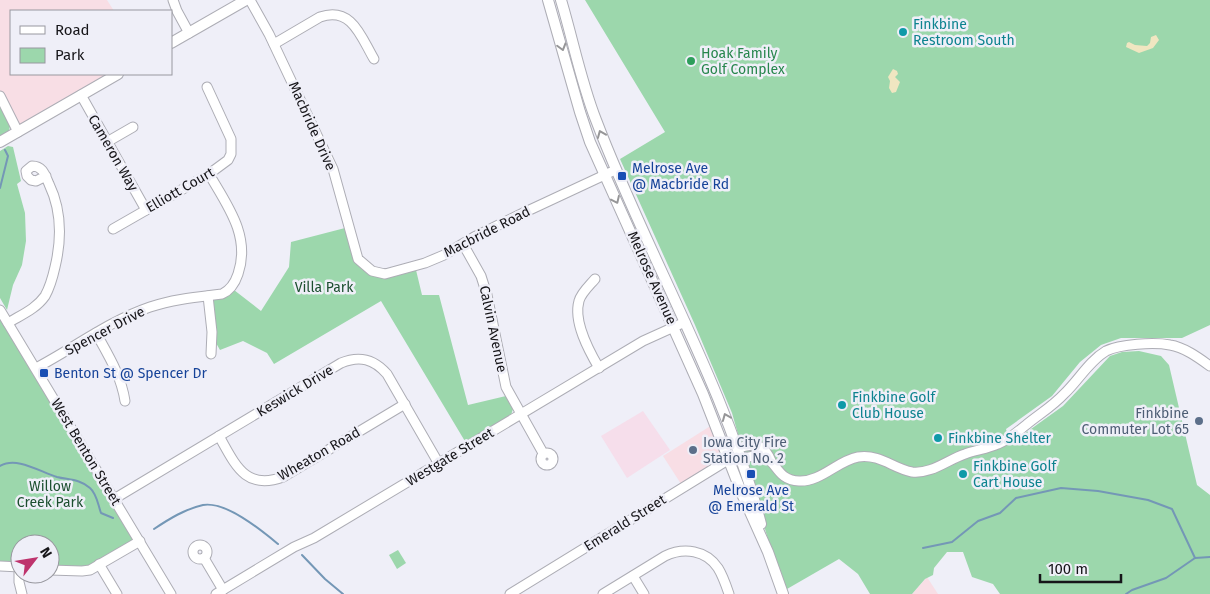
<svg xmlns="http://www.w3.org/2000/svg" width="1210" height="594" viewBox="0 0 1210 594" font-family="'Fira Sans',sans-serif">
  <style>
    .commercial { fill: #f8dee5 }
    .industrial { fill: #f6deeb }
    .green { fill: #9cd7ac }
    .sand { fill: #f0e6c1 }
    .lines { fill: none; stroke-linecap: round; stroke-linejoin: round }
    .stream { stroke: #7497b6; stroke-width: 2 }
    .minor-casing { stroke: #adadb5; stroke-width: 11 }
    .major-casing { stroke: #adadb5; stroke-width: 12 }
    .minor { stroke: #fff; stroke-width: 9 }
    .major { stroke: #fff; stroke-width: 10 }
    .oneway { stroke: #969698 }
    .culture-dot { fill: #0f9aa8; stroke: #efeff8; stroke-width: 2 }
    .leisure-dot { fill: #2e9e5b; stroke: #efeff8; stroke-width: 2 }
    .transit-dot { fill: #1a4fb4; stroke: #efeff8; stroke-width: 2 }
    .service-dot { fill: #5c6f8a; stroke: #efeff8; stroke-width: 2 }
    .labels { text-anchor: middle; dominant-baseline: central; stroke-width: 5; stroke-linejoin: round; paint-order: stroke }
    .culture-label { font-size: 14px; fill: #0d838f; stroke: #efeff8; text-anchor: start }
    .leisure-label { font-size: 14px; fill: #27864d; stroke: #efeff8; text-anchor: start }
    .street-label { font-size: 14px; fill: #161519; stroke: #efeff8 }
    .transit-label { font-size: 14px; fill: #164399; stroke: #efeff8; text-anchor: start }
    .park-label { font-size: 14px; fill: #1c4f2f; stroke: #efeff8 }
    .service-label { font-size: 14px; fill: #4e5e75; stroke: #efeff8; text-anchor: end }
  </style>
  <rect width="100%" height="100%" fill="#efeff8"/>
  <g class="commercial">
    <path d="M0,0h107l7,11h-103v63h96l-92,53 -15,-31z"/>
    <path d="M712,425l13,36 -42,26 -20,-31z"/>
    <path d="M927,577l11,17h-26z"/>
  </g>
  <path class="industrial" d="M643,411l27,39 -43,28 -26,-42z"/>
  <g class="green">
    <path d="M585,0h625v325l-28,13h-61l-20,7 -21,17 -28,34 -46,33 4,15 53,-38 47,-50 12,-4 17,-1 22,5 8,9 28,120 13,10v99h-210l-7,-10 -21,-7 -9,-25h-16l-13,16 -1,7 -8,4 -13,15h-42l-12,-20 -19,-15 -52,30 2,5h-3l-17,-51 -37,-130 -37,-88 -75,-166 45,-27z"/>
    <path d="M0,105l10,21 -1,5 -9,5z"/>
    <path d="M8,146l5,1 8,34 -4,3 8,29 1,28 -4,24 -9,20 -6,25 -7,-12v-147z"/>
    <path d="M345,228c7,25 12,52 44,49 9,-1 18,-5 27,-7l6,25h17l29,110 38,-9 7,13 -2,6 -45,28 -85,-142 -107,63 -7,-11 -24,-12 -23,9 -4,-7 -3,-44 21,-9 27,21 28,-44 2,-25z"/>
    <path d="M0,317l137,226 -47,27h-40v-26h-30v23l-20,-1z"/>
    <path d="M398,550l8,13 -9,6 -8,-14z"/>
  </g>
  <g class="sand">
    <path d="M1156,35l3,5 -6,8 -14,5 -13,-6 1,-4 2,-1 6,3 12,1 3,-3 1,-6z"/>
    <path d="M893,69l4,2 1,3 -3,3 5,5 -4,10 -4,1 -3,-5 1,-7 -2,-4z"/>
  </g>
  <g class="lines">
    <g class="stream">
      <path d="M0,188l8,-32 -3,-6"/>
      <path d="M0,466c17,-10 40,6 57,11 12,3 23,2 33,11 7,6 8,17 11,25l12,5"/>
      <path d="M154,529c15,-10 31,-20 49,-24 23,-4 58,25 75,39"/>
      <path d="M923,548l29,-6 26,-21 22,-8 16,-15 45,-10 37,3 50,9 24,9 23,49 15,-1"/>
      <path d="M302,555l23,24 18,15"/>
      <path d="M1126,594l6,-4 34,-12 29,-20"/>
    </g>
    <defs>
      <g id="minor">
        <path d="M173,0l4,11 12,22"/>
        <path d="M250,0l19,34 64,135 25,90 14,12 13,3 40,-11 19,-8 30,-18 47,-23 90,-42"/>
        <path d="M274,44l46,-27c32,-11 41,20 54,42"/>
        <path d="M81,95l65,115"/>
        <path d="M0,96l18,36"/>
        <path d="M107,142l26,-15"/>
        <path d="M113,229l96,-55 19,-14 3,-6v-15l-24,-52"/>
        <path d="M463,244l18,32 6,19 19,92 37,66"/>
        <path d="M595,279c-5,6 -14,14 -16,22 -6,21 10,50 20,67"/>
        <path d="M208,296l4,36 -1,22"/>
        <path d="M0,310l171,284"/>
        <path d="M8,323c13,-8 28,-14 37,-27 5,-9 8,-20 10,-29 7,-29 7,-56 -6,-83 -4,-9 -6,-18 -17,-18l-6,5 1,5 4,4 5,1 10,-5"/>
        <path d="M96,333c12,22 25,42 29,68"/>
        <path d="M36,368c38,-20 73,-47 114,-61 24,-8 48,-10 72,-13 9,-4 13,-11 16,-20 13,-38 -11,-69 -29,-100"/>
        <path d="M219,436c16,28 26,55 64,41l122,-73"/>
        <path d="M738,448c16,-5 26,-5 33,13"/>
        <circle cx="547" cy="459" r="6"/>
        <path d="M742,459c38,-14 27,21 57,22 22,1 38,-20 59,-24 23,-3 34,11 54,15 20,2 35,-12 53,-18 11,-4 22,-5 33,-10 10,-4 19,-12 28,-19 12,-10 27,-19 38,-31 14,-13 25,-33 42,-43 14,-7 48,-9 64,-6 14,2 29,13 40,21"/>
        <path d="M114,499l227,-136c19,-8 33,-4 46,11l52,90"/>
        <circle cx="200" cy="552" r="7"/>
        <path d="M204,558l19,32"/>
        <path d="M99,564l18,30"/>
        <path d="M0,566l20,1"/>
        <path d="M19,567v15l3,12"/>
        <path d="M50,570l32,1 8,-1 50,-29"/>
        <path d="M633,576l11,18"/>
        <path d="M216,594l78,-47 20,-9 329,-197 42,-19"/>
        <path d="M510,594l213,-131 17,-8"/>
        <path d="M603,594l62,-38c19,-9 41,-6 53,12 5,8 8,17 11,26"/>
      </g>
      <g id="major">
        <path d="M548,0l32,112 10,30 113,252 39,100 26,58 15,42"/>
        <path d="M561,0c12,40 20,82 35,120 52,137 128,263 165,404"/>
        <path d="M171,43l75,-43"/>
        <path d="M0,142l118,-68"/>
      </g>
    </defs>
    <use href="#minor" class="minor-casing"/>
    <use href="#major" class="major-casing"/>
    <use href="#minor" class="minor"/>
    <use href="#major" class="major"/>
  </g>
  <defs><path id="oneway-chevron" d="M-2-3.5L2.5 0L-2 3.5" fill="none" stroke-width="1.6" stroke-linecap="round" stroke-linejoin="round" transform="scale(1.25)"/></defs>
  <g class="oneway">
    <use href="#oneway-chevron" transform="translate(562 47) rotate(74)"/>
    <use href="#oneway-chevron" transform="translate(601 134) rotate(-112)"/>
    <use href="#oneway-chevron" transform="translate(616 200) rotate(65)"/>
    <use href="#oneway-chevron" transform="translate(726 417) rotate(-112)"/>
  </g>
  <g class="culture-dot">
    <circle cx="903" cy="32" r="5"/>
    <circle cx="842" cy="405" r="5"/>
    <circle cx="938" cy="438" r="5"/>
    <circle cx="963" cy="474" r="5"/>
  </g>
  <circle class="leisure-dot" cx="691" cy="61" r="5"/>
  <g class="transit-dot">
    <rect x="617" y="171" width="10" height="10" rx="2.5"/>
    <rect x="39" y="368" width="10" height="10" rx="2.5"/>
    <rect x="746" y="469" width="10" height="10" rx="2.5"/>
  </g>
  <g class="service-dot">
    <circle cx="1199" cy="421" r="5"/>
    <circle cx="693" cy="450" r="5"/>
  </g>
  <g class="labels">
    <g class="culture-label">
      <text x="913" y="24">Finkbine<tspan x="913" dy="16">Restroom South</tspan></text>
      <text x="852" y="397">Finkbine Golf<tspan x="852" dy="16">Club House</tspan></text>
      <text x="948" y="438">Finkbine Shelter</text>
      <text x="973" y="466">Finkbine Golf<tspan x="973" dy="16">Cart House</tspan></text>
    </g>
    <g class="leisure-label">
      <text x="701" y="53">Hoak Family<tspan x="701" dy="16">Golf Complex</tspan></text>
    </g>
    <g class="street-label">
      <text transform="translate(312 126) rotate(66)">Macbride Drive</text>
      <text transform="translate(113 153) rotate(60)">Cameron Way</text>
      <text transform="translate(180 190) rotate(-30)">Elliott Court</text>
      <text transform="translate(487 232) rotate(-27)">Macbride Road</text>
      <text transform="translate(652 278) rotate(66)">Melrose Avenue</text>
      <text transform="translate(493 329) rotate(78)">Calvin Avenue</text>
      <text transform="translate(105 331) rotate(-28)">Spencer Drive</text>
      <text transform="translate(295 391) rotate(-31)">Keswick Drive</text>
      <text transform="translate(86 452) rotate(59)">West Benton Street</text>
      <text transform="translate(319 454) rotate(-30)">Wheaton Road</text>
      <text transform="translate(450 457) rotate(-31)">Westgate Street</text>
      <text transform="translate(625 523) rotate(-32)">Emerald Street</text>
    </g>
    <g class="transit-label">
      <text x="632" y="168">Melrose Ave<tspan x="632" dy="16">@ Macbride Rd</tspan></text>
      <text x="54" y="373">Benton St @ Spencer Dr</text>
      <text x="751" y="490" text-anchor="middle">Melrose Ave<tspan x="751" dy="16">@ Emerald St</tspan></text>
    </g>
    <g class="park-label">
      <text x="324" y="287">Villa Park</text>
      <text x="50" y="486">Willow<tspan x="50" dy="16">Creek Park</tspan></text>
    </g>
    <g class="service-label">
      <text x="1189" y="413">Finkbine<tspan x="1189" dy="16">Commuter Lot 65</tspan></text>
      <text x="703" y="442" text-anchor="start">Iowa City Fire<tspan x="703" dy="16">Station No. 2</tspan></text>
    </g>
  </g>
  <rect x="10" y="10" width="162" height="65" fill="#efeff8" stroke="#98989f"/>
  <rect x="20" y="26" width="25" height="8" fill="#ffffff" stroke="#98989f"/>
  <text x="55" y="35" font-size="15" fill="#161519">Road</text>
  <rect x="20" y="48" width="25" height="15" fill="#9cd7ac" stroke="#98989f"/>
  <text x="55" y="60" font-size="15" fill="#161519">Park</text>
  <g transform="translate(35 559) rotate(59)"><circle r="24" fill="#efeff8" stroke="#98989f"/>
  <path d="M0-4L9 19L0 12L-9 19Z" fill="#be336d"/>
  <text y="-8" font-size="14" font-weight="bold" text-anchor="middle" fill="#161519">N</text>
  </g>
  <path d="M1040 574v8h81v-8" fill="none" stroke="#161519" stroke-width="2.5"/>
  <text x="1048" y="574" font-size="15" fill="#161519" stroke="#efeff8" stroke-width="4" paint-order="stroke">100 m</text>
</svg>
